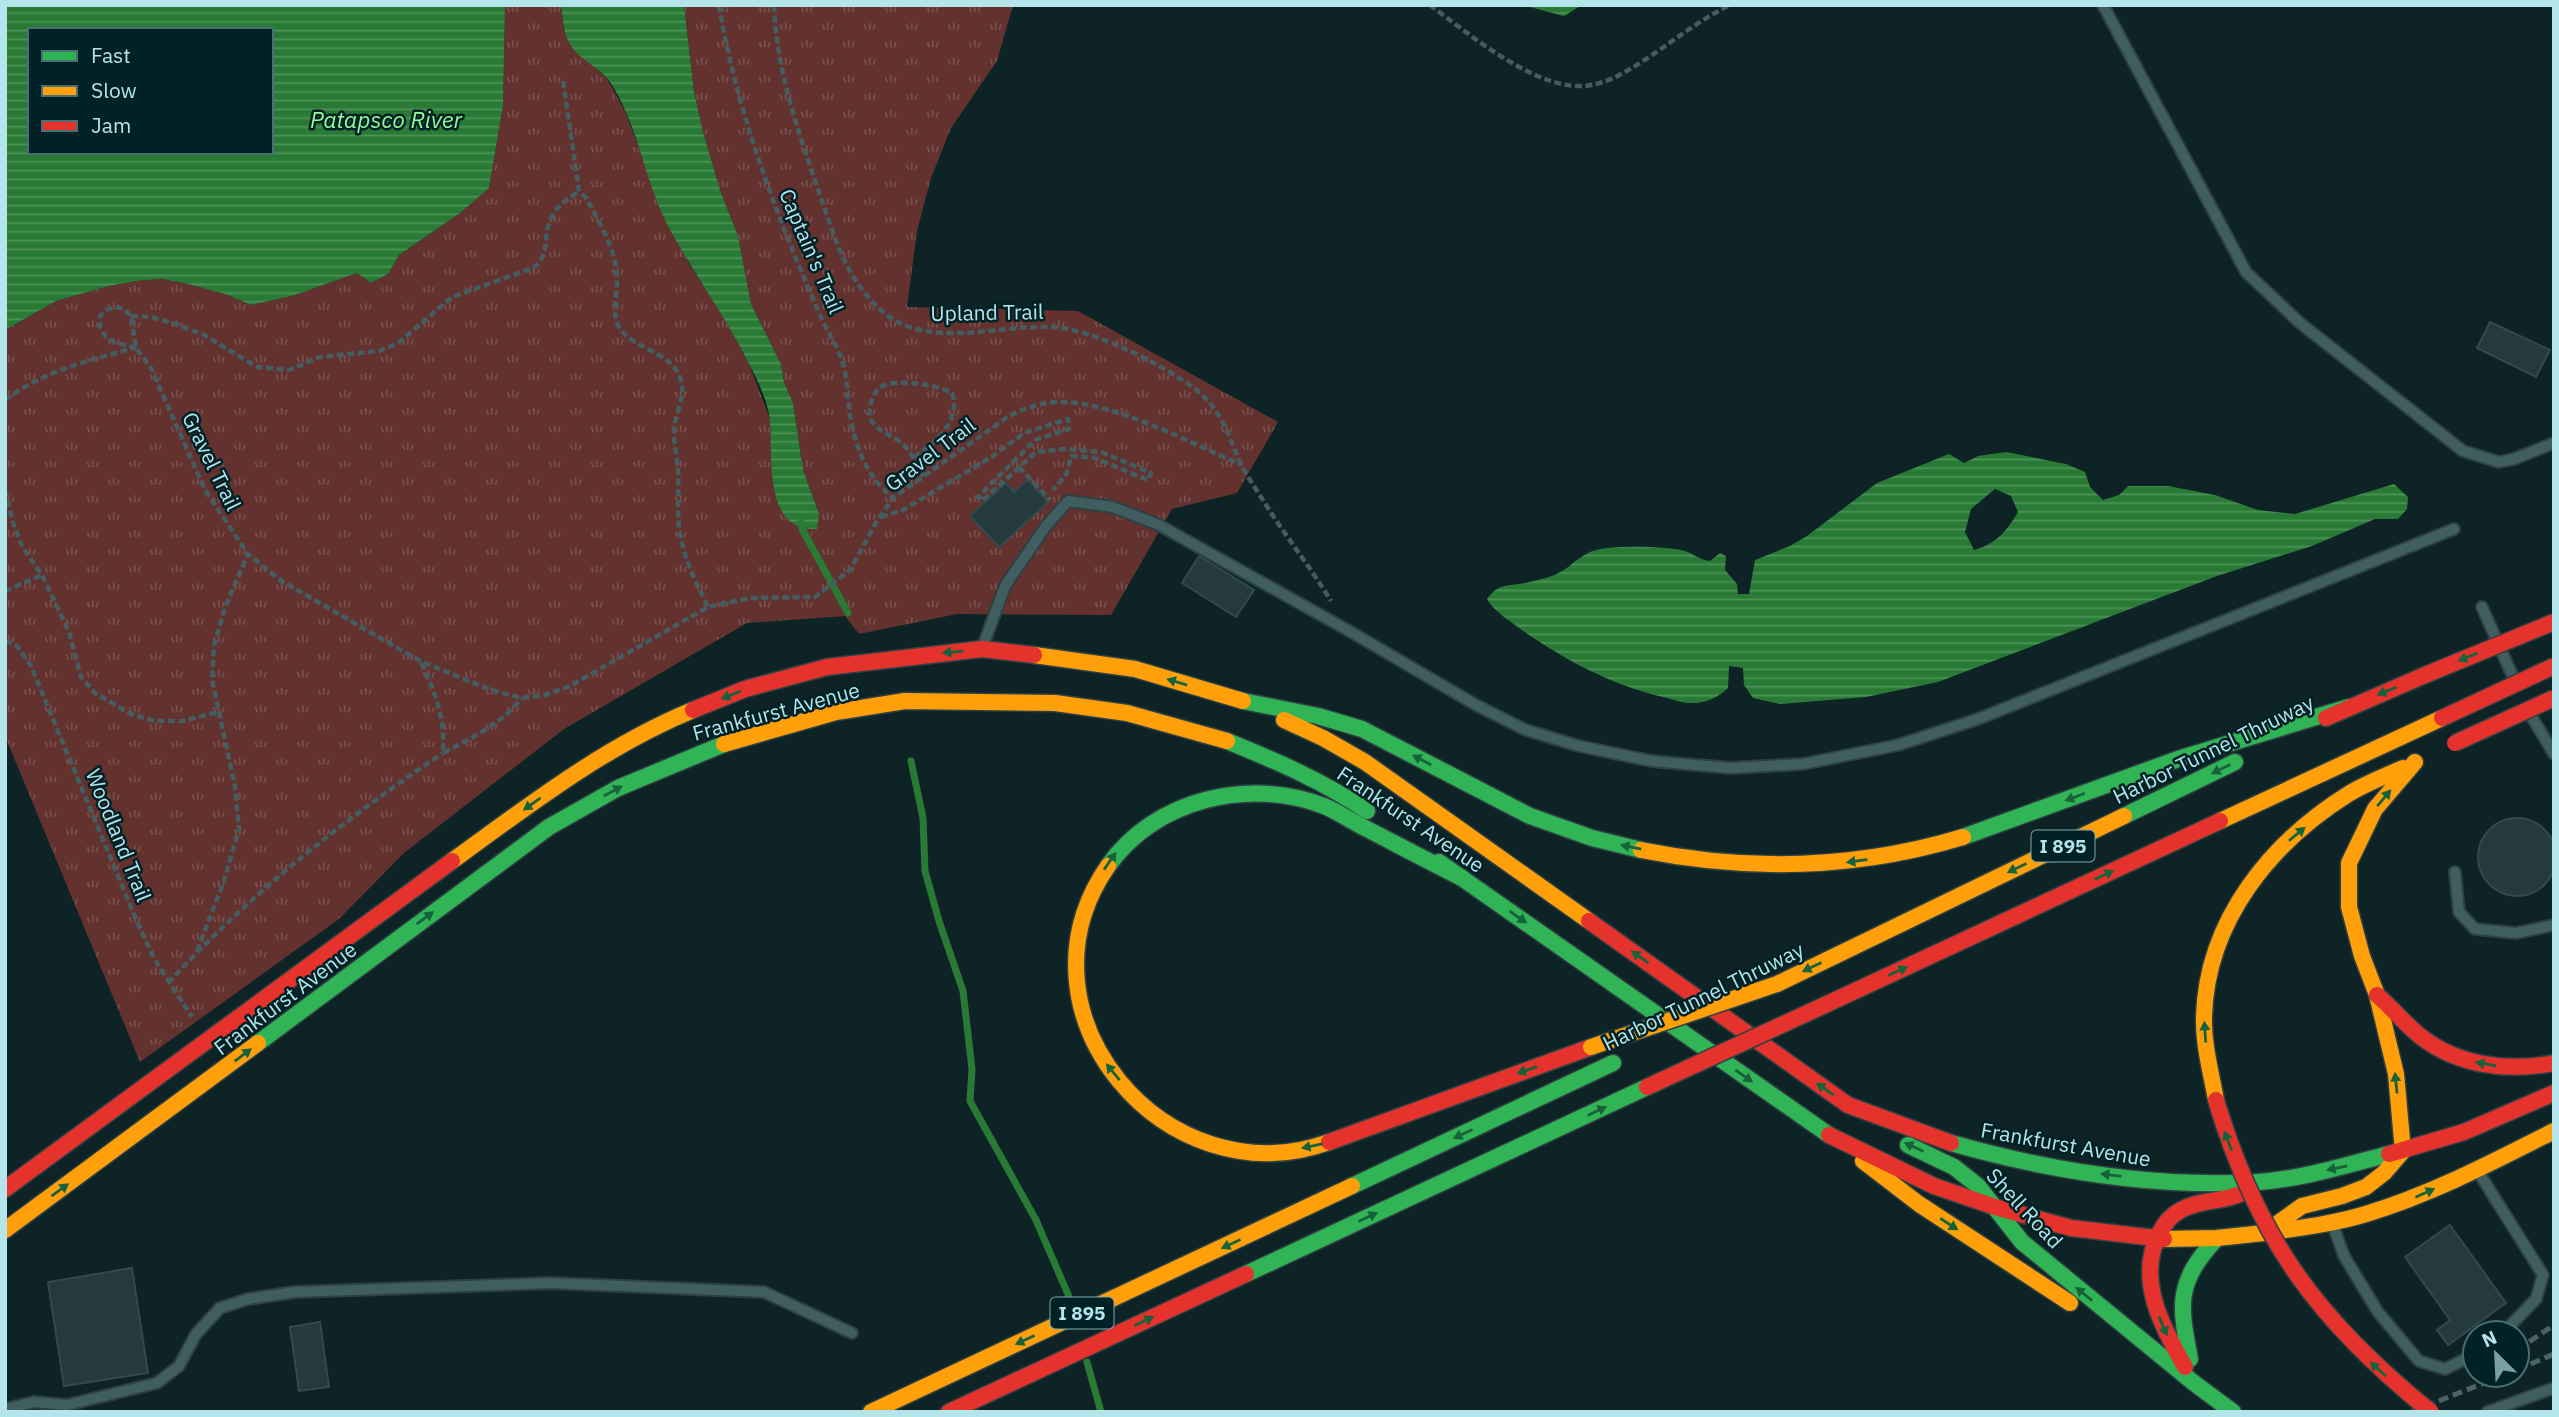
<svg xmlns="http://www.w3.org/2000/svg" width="2559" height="1417" viewBox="0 0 2559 1417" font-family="'IBM Plex Sans',sans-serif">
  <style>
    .park { fill: url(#park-tufts) }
    .water { fill: url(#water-rules); fill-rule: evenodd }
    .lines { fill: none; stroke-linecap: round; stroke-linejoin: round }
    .stream { stroke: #297a34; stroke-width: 7 }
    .building { fill: #253a3c; stroke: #304b4d; stroke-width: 2 }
    .lane-casing { stroke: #2d4042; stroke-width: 14 }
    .fast-casing { stroke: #2d4042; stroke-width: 19 }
    .slow-casing { stroke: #2d4042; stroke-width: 19 }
    .jam-casing { stroke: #2d4042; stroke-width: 19 }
    .path { stroke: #445d60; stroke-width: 4.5; stroke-dasharray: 7 3.5; stroke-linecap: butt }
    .lane { stroke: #405e60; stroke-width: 10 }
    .fast { stroke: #30b455; stroke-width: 16 }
    .slow { stroke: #ff9f0a; stroke-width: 16 }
    .jam { stroke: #e5322d; stroke-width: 16 }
    .rail { stroke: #4a6366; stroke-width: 5; stroke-dasharray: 10 5; stroke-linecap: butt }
    .slow-bridge-casing { stroke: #2d4042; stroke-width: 19; stroke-linecap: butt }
    .jam-bridge-casing { stroke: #2d4042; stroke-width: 19; stroke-linecap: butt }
    .slow-bridge { stroke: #ff9f0a; stroke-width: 16 }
    .jam-bridge { stroke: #e5322d; stroke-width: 16 }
    .oneway { fill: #16633b }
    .labels { text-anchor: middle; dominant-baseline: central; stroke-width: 5; stroke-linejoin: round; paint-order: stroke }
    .shield { fill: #002125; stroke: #7daaaf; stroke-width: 2 }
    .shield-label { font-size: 19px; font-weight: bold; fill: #b3e5ea }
    .street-label { font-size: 21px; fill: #b3e5ea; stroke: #002125 }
    .water-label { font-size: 23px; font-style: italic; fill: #91fd96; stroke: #002125 }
  </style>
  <defs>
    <pattern id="park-tufts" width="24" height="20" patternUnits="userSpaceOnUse" patternTransform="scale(1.75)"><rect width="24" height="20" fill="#63322f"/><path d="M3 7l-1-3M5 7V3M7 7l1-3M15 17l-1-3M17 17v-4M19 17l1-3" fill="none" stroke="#77504d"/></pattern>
    <pattern id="water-rules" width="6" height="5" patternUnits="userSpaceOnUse" patternTransform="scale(1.75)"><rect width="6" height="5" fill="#297a34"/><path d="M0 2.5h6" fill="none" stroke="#4f935b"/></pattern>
  </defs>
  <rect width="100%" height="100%" fill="#0e2325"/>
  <path class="park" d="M505,5h56l3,25 8,17 34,30 19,34 40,108 25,46 34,51 25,48 21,55 3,66 46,29 -16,-44 -10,-67 -9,-21 -3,-18 -30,-60 -13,-68 -18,-46 -17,-58 -9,-40 -10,-87h329l-16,56 -46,67 -20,50 -14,53 -10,76 171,4 200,111 -41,71 -65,16 -61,106 -154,-1 -98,20 -14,-18 -98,7 -183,106 -160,124 -65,66 -199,143 -135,-326v-406l51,-29 53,-15 27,-5 26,-2 22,4 41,11 26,11 41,-9 65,-23 14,10 17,-9 11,-19 61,-42 29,-26 14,-82z"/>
  <g class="water">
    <path d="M5,5h500l-2,100 -14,83 -29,25 -61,42 -11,19 -17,9 -14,-10 -65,23 -41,9 -26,-11 -41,-11 -22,-4 -26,2 -27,5 -53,15 -51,29zM30,30h241v122h-241z"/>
    <path d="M561,5h123l10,87 9,40 17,58 18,46 13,68 30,60 3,18 9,21 10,67 16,44 -2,15c-54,4 -44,-73 -47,-107 -1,-19 -13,-43 -22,-60 -24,-49 -58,-93 -83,-142 -17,-35 -24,-74 -40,-110 -5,-11 -13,-28 -22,-36 -10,-9 -25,-17 -32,-28 -8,-12 -8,-27 -10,-41z"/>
    <path d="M1522,5h60l-18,11z"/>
    <path d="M2006,452l60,12 19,8 5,15 13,13 16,-5 9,-9h40l47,9 43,15 37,4 99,-30 14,13 -1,12 -9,10h-23l-63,27 -95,30 -279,106 -72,15 -86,7 -27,-6 -9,-13 -1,-17 -14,-2 -1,22c-10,10 -24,16 -38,15 -9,0 -18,-4 -27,-6 -52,-12 -100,-38 -144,-69 -10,-8 -26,-17 -32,-29 11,-14 16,-13 32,-15 9,-1 18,-4 27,-6 21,-6 25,-16 42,-25 15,-9 80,-7 97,-2 9,3 15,9 25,10l10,-8 6,3 -1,14 12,14 1,10h11l6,-34 35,-14 17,-10 70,-53 72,-29 15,9 14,-7zM1995,489l16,7 7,16c-11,19 -22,32 -44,38l-9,-18 6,-23z"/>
  </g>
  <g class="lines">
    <g class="stream">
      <path d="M801,520l1,9 46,84"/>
      <path d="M911,761l12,57 2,53 14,50 24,70 9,78 -2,32 66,119 37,86"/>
      <path d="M1087,1362l14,50"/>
    </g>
  </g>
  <g class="building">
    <path d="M2490,322l60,28 -14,27 -59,-29z"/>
    <path d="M1028,480l20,22 -49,45 -29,-31 36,-33 8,9z"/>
    <path d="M1199,556l55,34 -18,27 -54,-34z"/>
    <circle cx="2517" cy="857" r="39"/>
    <path d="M2450,1225l56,78 -58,42 -11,-15 13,-10 -45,-63z"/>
    <path d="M132,1268l16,105 -84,13 -16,-104z"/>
    <path d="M320,1322l9,65 -30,4 -9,-64z"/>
  </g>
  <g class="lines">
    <defs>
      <g id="lane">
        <path d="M2103,5l143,267 54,51 163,128 36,11 15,-3 40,-16"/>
        <path d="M2482,607l31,70"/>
        <path d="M983,646l22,-60 41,-60 22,-25 45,6 46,18 192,107 125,73 50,25 53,16 72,15 79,7 73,-4 95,-19 80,-26 476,-190"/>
        <path d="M2530,714l24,40"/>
        <path d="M2455,872l4,40 16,17 41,4 38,-8"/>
        <path d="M2479,1173l64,102 -7,24 -33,34"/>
        <path d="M2333,1225l11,31 34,56 41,49 26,8 30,-15"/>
        <path d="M5,1409l28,-7 34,3 90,-22 22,-17 17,-32 24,-26 28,-9 47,-7 256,-9 213,9 88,41"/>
        <path d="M2487,1412l67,-24"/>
      </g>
      <g id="fast">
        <path d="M1243,701l75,15 44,13 168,87 62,22 49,12"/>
        <path d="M1227,741c49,20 96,40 140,70"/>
        <path d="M2124,816l111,-54"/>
        <path d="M1963,837l215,-78 171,-52"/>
        <path d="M1439,862l390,273"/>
        <path d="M1108,866c47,-67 141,-89 216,-60 15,6 28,16 43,23 31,16 63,33 95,49"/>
        <path d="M258,1043l291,-216 69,-39 106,-44"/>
        <path d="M1951,1143c99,28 204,45 307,39 44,-3 89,-17 131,-28"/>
        <path d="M1908,1145l46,22 24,19 44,56 172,141 39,29"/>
        <path d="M1352,1186l261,-123"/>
        <path d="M1246,1274l401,-187"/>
        <path d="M2190,1359c-11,-56 -14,-77 27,-121"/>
      </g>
      <g id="slow">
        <path d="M1034,655l101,14 108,32"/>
        <path d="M1284,720l39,18 42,24 224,159"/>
        <path d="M724,744l112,-32 69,-11 150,2 72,10 100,28"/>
        <path d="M2220,821l222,-103"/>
        <path d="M1641,850c109,22 216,19 322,-13"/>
        <path d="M452,861c76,-55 153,-115 241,-151"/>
        <path d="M1108,866c-102,147 59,335 221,276"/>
        <path d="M1777,984l347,-168"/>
        <path d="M2216,1100c-5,-28 -13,-56 -12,-84 3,-96 67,-174 146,-223 17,-10 35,-17 53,-25"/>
        <path d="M1863,1161l56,43 151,99"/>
        <path d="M5,1230l253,-187"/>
        <path d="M2264,1233l38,-27 40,-10 24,-9 18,-14 19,-22 -7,-77 -19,-79 -15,-39 -13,-49v-44l26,-54 40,-47"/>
        <path d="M2265,1233c34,-5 68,-9 101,-19 66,-20 127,-52 188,-83"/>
        <path d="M2164,1239l53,-1 47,-5"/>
        <path d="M871,1412l481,-226"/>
      </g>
      <g id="jam">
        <path d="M693,710l52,-21 82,-22 155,-18 52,6"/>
        <path d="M2326,718l99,-43"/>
        <path d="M1589,921l259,184 103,38"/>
        <path d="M2377,995c15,13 28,29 43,41 38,30 88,36 134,27"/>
        <path d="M1814,1010l406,-189"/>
        <path d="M1829,1135l105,51 61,21 76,21 93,11"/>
        <path d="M1329,1142l262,-95"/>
        <path d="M2389,1154l75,-22 90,-39"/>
        <path d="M5,1189l447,-328"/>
        <path d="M2185,1367c-23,-40 -49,-88 -26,-133 5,-10 12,-19 22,-24 21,-12 46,-7 67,-20"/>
        <path d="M949,1412l297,-138"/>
      </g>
    </defs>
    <use href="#lane" class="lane-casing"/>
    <use href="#fast" class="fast-casing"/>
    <use href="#slow" class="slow-casing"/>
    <use href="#jam" class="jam-casing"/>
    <g class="path">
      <path d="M719,5c18,108 57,209 101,310 6,14 16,28 21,43 7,18 6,38 9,57 6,34 17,62 43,83"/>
      <path d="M774,5c2,65 25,129 46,190 12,35 24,77 50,104 11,13 27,25 43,29 44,13 93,-3 137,-1 40,1 108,35 141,59 31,22 35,46 50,78 7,14 17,28 25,41 21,33 45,63 65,96"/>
      <path d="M1430,5c39,29 111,90 161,80 18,-3 33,-12 49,-22 30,-19 57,-42 90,-58"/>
      <path d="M563,81l16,110 8,8c12,24 29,50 30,78 1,15 -6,33 1,48 14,27 59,25 64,60 2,14 -6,28 -8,42 -1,14 3,28 4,42 1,19 -1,39 1,58 4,30 16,54 29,80"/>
      <path d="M131,316l20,1 25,7 28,11 53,32 32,3 31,-13 59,-6 18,-7 55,-47 81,-29c20,-14 7,-34 21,-55 6,-10 16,-15 25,-22"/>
      <path d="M136,348l-22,-6 -9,-6 -5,-9v-11l6,-6 9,-3 9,2 7,7 5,32 15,20 54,122 43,64 32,26 140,81 71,29 31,8 23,-3 25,-9 138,-79 42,-9 65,-1 35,-27 27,-49 16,-23 116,-82c16,-8 33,-14 51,-14 55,0 130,41 182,63"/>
      <path d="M5,400c39,-29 84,-40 130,-52"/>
      <path d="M914,457c20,-13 48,-36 38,-64 -14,-8 -57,-15 -71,-6 -10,7 -11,19 -12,30 7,12 15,15 27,22 14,10 21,23 28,38"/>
      <path d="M1019,467l31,33"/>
      <path d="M5,490l8,33 10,25 19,27 27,57 12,45 14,16 36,21 23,7h29l35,-9"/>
      <path d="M881,517l22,-7 90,-54 31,-23 44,-14 1,10 -34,11 -57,57 4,4 54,-49 29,-3 36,3 50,21 -3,7 -53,-22 -24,-2 -4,17 -14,17"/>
      <path d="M5,591l37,-16"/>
      <path d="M5,641l12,5 14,20 107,258 17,36 37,57"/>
      <path d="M421,663c15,31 24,55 22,90 29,-15 58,-29 79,-55"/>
      <path d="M197,951l27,-70 15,-52 -4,-43 -23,-106 2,-35 12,-40 22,-51"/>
      <path d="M168,983c82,-89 175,-163 275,-230"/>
    </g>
    <use href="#lane" class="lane"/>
    <use href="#fast" class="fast"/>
    <use href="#slow" class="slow"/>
    <use href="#jam" class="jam"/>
    <g class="rail">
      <path d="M2517,1350l37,-25"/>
      <path d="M2517,1370l37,-16"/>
      <path d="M2411,1412l93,-37"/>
    </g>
    <defs>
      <path id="slow-bridge" d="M1591,1047l186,-63"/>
      <g id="jam-bridge">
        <path d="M2425,675l129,-53"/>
        <path d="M2442,718l112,-52"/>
        <path d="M2455,743l99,-45"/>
        <path d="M1647,1087l167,-77"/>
        <path d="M2216,1100c42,140 102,221 215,312"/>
      </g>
    </defs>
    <use href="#slow-bridge" class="slow-bridge-casing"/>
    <use href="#jam-bridge" class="jam-bridge-casing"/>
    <use href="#slow-bridge" class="slow-bridge"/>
    <use href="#jam-bridge" class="jam-bridge"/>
  </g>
  <defs><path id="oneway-solid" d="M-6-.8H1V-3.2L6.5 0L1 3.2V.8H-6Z" transform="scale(1.75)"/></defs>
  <g class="oneway">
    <use href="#oneway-solid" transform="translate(953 652) rotate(175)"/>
    <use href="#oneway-solid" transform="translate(2468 657) rotate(158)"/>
    <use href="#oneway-solid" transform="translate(1177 682) rotate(-163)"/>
    <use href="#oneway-solid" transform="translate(2387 691) rotate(158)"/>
    <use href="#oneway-solid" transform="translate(731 695) rotate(158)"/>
    <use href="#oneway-solid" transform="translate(1422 760) rotate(-152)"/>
    <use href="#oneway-solid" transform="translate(2221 769) rotate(154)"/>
    <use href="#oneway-solid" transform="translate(613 791) rotate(-28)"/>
    <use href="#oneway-solid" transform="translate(2075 797) rotate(159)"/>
    <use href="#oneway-solid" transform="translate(2384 798) rotate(-50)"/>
    <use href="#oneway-solid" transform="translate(532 804) rotate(145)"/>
    <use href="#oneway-solid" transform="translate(2297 834) rotate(-40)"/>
    <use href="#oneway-solid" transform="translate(1631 847) rotate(-168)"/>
    <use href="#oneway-solid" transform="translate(1110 861) rotate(-55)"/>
    <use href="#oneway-solid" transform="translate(1857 861) rotate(173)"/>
    <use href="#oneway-solid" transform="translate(2017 868) rotate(154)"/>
    <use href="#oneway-solid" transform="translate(2104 875) rotate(-25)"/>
    <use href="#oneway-solid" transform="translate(1518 917) rotate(35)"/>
    <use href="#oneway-solid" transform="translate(425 918) rotate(-36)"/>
    <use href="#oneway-solid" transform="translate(1640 957) rotate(-145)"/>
    <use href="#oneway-solid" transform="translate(1812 967) rotate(154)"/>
    <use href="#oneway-solid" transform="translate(1898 971) rotate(-25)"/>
    <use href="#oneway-solid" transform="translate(2205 1032) rotate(-94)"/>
    <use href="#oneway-solid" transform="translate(243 1055) rotate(-37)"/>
    <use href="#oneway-solid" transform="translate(2486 1064) rotate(-170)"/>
    <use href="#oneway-solid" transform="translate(1527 1070) rotate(161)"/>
    <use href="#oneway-solid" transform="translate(1113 1072) rotate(-129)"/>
    <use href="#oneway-solid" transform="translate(1744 1076) rotate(35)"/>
    <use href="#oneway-solid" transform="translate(2396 1083) rotate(-96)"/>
    <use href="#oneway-solid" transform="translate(1825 1089) rotate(-145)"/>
    <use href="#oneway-solid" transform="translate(1597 1111) rotate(-25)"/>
    <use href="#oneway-solid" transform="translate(1463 1134) rotate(155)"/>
    <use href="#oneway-solid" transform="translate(2228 1141) rotate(-110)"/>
    <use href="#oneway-solid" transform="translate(1312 1146) rotate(168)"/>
    <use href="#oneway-solid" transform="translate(1914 1147) rotate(-155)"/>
    <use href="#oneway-solid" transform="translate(2337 1168) rotate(168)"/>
    <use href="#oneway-solid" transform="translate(2111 1175) rotate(-173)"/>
    <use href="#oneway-solid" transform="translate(60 1190) rotate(-36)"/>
    <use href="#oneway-solid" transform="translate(2425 1193) rotate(-24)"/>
    <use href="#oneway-solid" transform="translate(1368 1217) rotate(-25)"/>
    <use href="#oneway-solid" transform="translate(1949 1224) rotate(33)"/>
    <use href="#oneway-solid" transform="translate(1231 1244) rotate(155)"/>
    <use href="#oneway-solid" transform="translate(2084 1294) rotate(-141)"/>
    <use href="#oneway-solid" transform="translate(1144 1321) rotate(-25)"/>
    <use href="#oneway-solid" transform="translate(2163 1326) rotate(67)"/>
    <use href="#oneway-solid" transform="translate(1025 1340) rotate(155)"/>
    <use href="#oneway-solid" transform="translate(2378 1369) rotate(-138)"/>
  </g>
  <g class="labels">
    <g class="shield">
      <rect x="2031.5" y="830.5" width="63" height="31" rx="5"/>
      <rect x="1050.5" y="1297.5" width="63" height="31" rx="5"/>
    </g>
    <g class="shield-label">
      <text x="2063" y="846">I 895</text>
      <text x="1082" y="1313">I 895</text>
    </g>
    <g class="street-label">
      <text transform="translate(812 251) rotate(67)">Captain's Trail</text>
      <text transform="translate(987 312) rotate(-1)">Upland Trail</text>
      <text transform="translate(930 454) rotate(-37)">Gravel Trail</text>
      <text transform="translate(212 461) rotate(64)">Gravel Trail</text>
      <text transform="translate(776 711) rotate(-15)">Frankfurst Avenue</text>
      <text transform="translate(2213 749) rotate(-26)">Harbor Tunnel Thruway</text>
      <text transform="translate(1411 819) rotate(34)">Frankfurst Avenue</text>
      <text transform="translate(119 835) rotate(68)">Woodland Trail</text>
      <text transform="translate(1703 996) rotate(-26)">Harbor Tunnel Thruway</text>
      <text transform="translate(285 998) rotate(-37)">Frankfurst Avenue</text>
      <text transform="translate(2066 1144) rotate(10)">Frankfurst Avenue</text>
      <text transform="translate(2025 1208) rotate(47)">Shell Road</text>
    </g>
    <g class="water-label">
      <text x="386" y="119">Patapsco River</text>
    </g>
  </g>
  <rect width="2559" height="1417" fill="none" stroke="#b3e5ea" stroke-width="14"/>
  <rect x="28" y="28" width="245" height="126" fill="#002125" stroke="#486f74" stroke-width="2"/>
  <rect x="42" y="51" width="35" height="10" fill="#30b455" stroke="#486f74" stroke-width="2"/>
  <text x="91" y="63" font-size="21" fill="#b3e5ea">Fast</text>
  <rect x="42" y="86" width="35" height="10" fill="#ff9f0a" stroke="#486f74" stroke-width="2"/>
  <text x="91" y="98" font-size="21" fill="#b3e5ea">Slow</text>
  <rect x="42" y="121" width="35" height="10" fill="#e5322d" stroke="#486f74" stroke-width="2"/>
  <text x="91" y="133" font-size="21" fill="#b3e5ea">Jam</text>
  <g transform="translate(2496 1354) rotate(336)"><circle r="33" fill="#002125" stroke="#486f74" stroke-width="2"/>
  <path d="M0-5L12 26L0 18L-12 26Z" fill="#79a1a5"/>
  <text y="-10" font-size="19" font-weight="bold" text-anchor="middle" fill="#b3e5ea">N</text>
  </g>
</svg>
